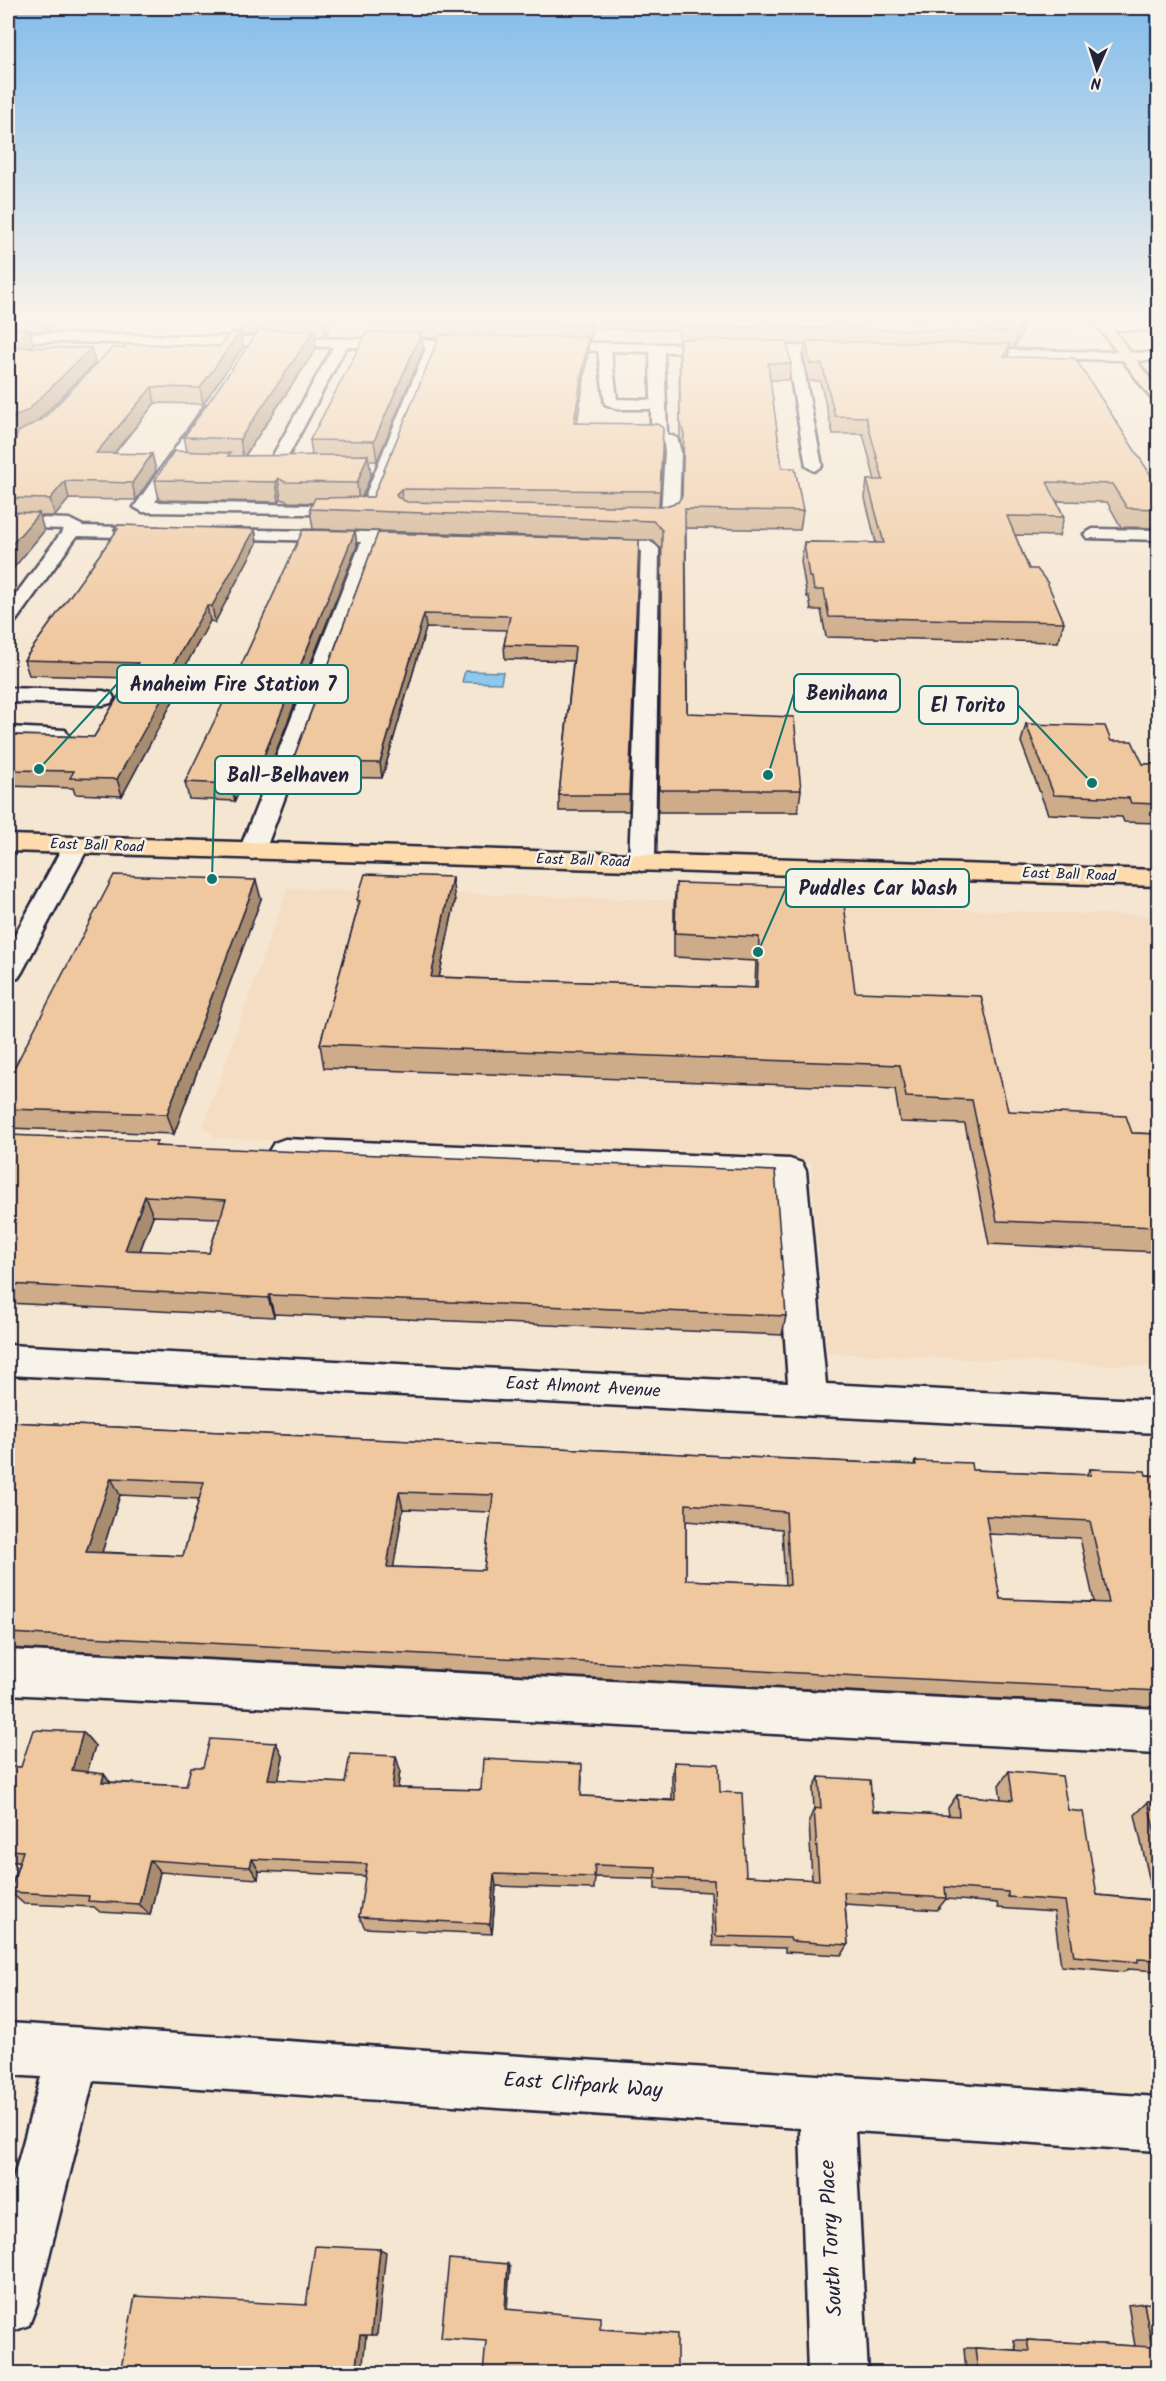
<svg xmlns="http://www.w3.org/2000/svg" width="1166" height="2381" viewBox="0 0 1166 2381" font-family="Kalam,sans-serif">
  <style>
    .built { fill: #f4ddc3 }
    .water { fill: #8cc9ec; stroke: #6286a5; stroke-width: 1.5 }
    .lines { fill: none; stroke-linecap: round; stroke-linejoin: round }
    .minor-casing { stroke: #22223b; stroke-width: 5 }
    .major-casing { stroke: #22223b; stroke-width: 5 }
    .minor { fill: #f7f3e8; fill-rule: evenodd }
    .major { fill: #fddbac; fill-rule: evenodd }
    .wall { fill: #ceac8a; stroke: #22223b; stroke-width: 1.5; fill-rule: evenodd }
    .shaded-wall { fill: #a88c70; stroke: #22223b; stroke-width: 1.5 }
    .building { fill: #f0c8a0; stroke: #22223b; stroke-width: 1.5; fill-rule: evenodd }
    .labels { text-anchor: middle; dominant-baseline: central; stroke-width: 5; stroke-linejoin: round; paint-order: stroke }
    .far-street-label { font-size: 15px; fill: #22223b; stroke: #f7f3e8 }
    .street-label { font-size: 18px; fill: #22223b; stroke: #f7f3e8 }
    .near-street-label { font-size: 21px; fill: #22223b; stroke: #f7f3e8 }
    .leader { fill: none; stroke: #0f766e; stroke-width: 2 }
    .callout-dot { fill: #0f766e; stroke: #f7f3e8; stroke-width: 2 }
    .callout { fill: #f7f3e8; stroke: #0f766e; stroke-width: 2 }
    .callout-label { font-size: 20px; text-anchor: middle; font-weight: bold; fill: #22223b }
  </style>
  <rect width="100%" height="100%" fill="#f5e6d2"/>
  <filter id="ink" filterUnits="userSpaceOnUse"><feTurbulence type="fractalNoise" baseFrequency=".0167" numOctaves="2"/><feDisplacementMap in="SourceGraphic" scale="12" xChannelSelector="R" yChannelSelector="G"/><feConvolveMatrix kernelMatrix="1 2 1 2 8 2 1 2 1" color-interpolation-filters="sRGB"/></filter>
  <g filter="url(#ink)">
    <g class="built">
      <path d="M249,317h816l17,26 -8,5 -19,2 -822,-14z"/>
      <path d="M287,888l871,28v451l-331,-14 -16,-191 -595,-24 -13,-11z"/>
    </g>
    <path class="water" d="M465,671l38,1 -2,11 -39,-1z"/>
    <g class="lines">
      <defs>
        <g id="minor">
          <path d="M1105,322l53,1v8l-58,-2v-6z"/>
          <path d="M8,333l474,8 7,4 -7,4 -42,-1 -67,167 -230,-3 -9,-5 71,-101 5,-2 8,5 -63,93 206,4 65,-158 -80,-1 -63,119 -8,5 -8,-5 66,-119 -325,-6z"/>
          <path d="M542,342l306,5 7,4 -7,4 -47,-1 21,112 -8,5 -8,-5 -19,-112 -123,-2 3,82 10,4 4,14 -2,63c-9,11 -43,15 -53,3l9,-5 26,-1 4,-60 -1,-8 -13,-8v-27h-34l-12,-5 -7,-53 -61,-2v-6zM611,351l39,1 1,48 -34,-1z"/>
          <path d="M962,349l196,4v8l-201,-5 -2,-3z"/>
          <path d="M8,517l61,2 14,7 76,2 9,5 -9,5 -82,-2 -62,86 -7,2v-19l56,-76 -56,-2z"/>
          <path d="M211,529l209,4 9,5 -9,5h-41l-114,308 -4,5 -9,3 -9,-3 -4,-5 122,-309 -156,-4 -3,-4z"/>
          <path d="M1093,529l65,1v10l-71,-2 -3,-4z"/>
          <path d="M594,538c18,0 53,-6 65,11l-4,314 -4,5 -9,3 -9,-3 -4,-5 12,-312 -53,-4 -3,-4z"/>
          <path d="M8,688l95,3 8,2 3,5 -3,5 -8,2 -95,-3z"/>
          <path d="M8,727l57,3 3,5 -3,5 -57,1z"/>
          <path d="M76,838l9,3 4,5 -67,126 -4,6 -10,3v-33l55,-102 4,-5z"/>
          <path d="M285,1139l505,20 12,4 4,8 20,213 332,17v32l-1150,-58v-30l780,38 -14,-201 -489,-19 -11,-4 -5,-8 5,-8z"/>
          <path d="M8,1650l1150,59v45l-1150,-60z"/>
          <path d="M8,2023l1150,74v54l-303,-20 13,243h-60l-8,-246 -707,-47 -56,223 -8,21 -21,8v-134l33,-122 -33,-2z"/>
        </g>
        <g id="major">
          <path d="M1091,317h13l54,72v13l-5,-1z"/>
          <path d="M8,835l1150,35v16l-1150,-35z"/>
        </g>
      </defs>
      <use href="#minor" class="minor-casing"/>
      <use href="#major" class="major-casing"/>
      <use href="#minor" class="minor"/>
      <use href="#major" class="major"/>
    </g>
    <g class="wall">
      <path d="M8,317h54l-16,14h-17l4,13 -4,3 62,1 4,15 -59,60 184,-77 20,-14 3,15 -40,57 -48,-1 -41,51h38l4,17 -20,29 -67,-1 -14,17h-16l5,15 -36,44v-123l5,-3 5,-15 -10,5z"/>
      <path d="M240,317h98l-13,19h-10l1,13 -71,107h67l-2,-16 64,-108 -1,-11 2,-4h651l-3,14 -9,17h-4l-2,9 150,129v43v-1l-37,-1 -14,-25 -50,-1 7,16 -5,19 -44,-1 14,34 35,53 -6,20 -232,-5 -5,-27h-10l-2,-13h-2l-6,-36 3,-19 72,1 -11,-45 2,-18h8l-12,-46h-30l-13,-53h-12l-4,-24 1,-12 -18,-1 4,20 -2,16h-19l12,88 21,43 -3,19 -114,-2 1,185 114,77 -3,22h-140l3,-263 -9,-9h-13l-10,271h-70v-16l14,-134 -68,-2 -1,-14 3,-15 -81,-2 -44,150 -58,-1 -4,12 -29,-1 -3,-15 90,-240 245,6 -310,-10 -3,-20 3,-6 -24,-1 -8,-3 -2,3 -120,-2 -4,-20 32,-28 -3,-15 72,-102h-15l-3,-16zM592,329l86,1 1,12 1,97 3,13 -1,45 -4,5 -16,5h-3l4,-79 -86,-5 11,-70v-12h2zM422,338h17l-66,159h-11l9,-22 -2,-14h8l46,-111z"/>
      <path d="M114,529h141l2,14 -42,79 -5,-1 -30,55 2,8 -60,112 -47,-2 -2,-6 -65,-2v-51l86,2 35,-59 -100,-3 -5,-15 91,-127z"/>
      <path d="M355,531l2,15 -95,241h-21l-6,14 -46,-2 -4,-17z"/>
      <path d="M1026,724l85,17 32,23h15v59l-34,-1 -2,-5 -74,-3 -27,-72z"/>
      <path d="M676,883l179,109 153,119 124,22 26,1v118l-169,-8 -24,-120 -65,-2 -5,-33 -571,-21 -4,-24 38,-136 -1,-8 98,1 -16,76 316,11 1,-27 -82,-4v-50z"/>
      <path d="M261,899l-87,235 -166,-6v-48z"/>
      <path d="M8,1135l151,11 627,170 -4,19 -377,-16 -131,-5v3l-266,-14zM153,1216l67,2 -11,35 -69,-2z"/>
      <path d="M8,1422l906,43 1,-4 57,9 114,5 4,-6 68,7v231l-1150,-59zM120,1495l79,4 -16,57 -81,-4zM403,1509l88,3 -7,58 -91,-3zM686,1521l96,8 3,56 -99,-5zM988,1534l92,4 14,64 -94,-3z"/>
      <path d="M83,1732l12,14 -8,26 24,10 75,4 17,-19 73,-24 7,14 -5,23 67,3 55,-13 -2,18 83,2 101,-13 -1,19 91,4v-25l2,-13 46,30 26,84 66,4 -3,-59 5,-13 -1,-18 6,-13 54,34 76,5 -1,-8 9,-13 44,4 -2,-14 10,-14 59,39 29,85 57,5 -19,-85 13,-13h10v169l-30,-2 -4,3 -63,-6 -7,-54 -56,-4 -1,-5 -51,-4 -9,11 -92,-6 3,41 -6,10 -57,-3v-4l-72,-2 -2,-54 -56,-3v-10l-60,-2 -1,12 -98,-3 -4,48 -127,-6 -6,-11 7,-41 -107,-5 -1,8 -98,-7 -10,43 -50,-3 -6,-5 -70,-3 -14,-12 9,-30h-9l-2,-2v-93h13z"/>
      <path d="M1144,2303l14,70h-192l-2,-25h11l41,2 -2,-10h13l108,6 -7,-41z"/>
    </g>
    <g class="shaded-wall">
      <path d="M42,317h20l-16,14z"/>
      <path d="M326,317h12l-13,19 -2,-15z"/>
      <path d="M591,317l1,12 -2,12v-17z"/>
      <path d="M1025,317l-2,14 -9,17 3,-16z"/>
      <path d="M29,329l4,15 -20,18 -4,-15z"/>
      <path d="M314,331l2,18 -73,109 -3,-19z"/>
      <path d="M240,332l3,15 -40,57 -3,-16z"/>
      <path d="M421,333l2,17 -46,111 -3,-20z"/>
      <path d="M588,337v16l-14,88v-18z"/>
      <path d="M1010,344l-3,17 -3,-4z"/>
      <path d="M91,348l4,15 -62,63 -25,13v-19z"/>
      <path d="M152,387l3,16 -55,67 -4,-17z"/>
      <path d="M152,454l4,17 -20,29 -4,-17z"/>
      <path d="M368,455l3,20 -12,29 -2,-21z"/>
      <path d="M278,478l3,21 -2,3 -3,-20z"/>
      <path d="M65,481l4,18 -14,17 -5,-17z"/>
      <path d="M401,489l2,19 -5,5 -2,-19z"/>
      <path d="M39,513l5,18 -36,44v-26z"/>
      <path d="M255,529l2,14 -42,79 -3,-16z"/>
      <path d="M355,531l2,15 -95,241 -4,-17z"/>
      <path d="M207,606l3,15 -30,55 2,8 -60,112 -5,-17 54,-110z"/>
      <path d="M424,614l2,14 -44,150 -2,-15z"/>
      <path d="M322,762l2,15 -4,12 -3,-15z"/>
      <path d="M237,770l4,17 -6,14 -4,-17z"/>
      <path d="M452,877l3,24 -21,100 -3,-24z"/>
      <path d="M256,880l5,19 -87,235 -7,-20z"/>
      <path d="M145,1196l8,20 -20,53 -8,-19z"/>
      <path d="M269,1295l5,19v3l-6,-19z"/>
      <path d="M111,1478l9,17 -23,73 -11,-16z"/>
      <path d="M399,1492l4,17 -12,74 -4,-16z"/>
      <path d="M83,1732l12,14 -11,37 -12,-13z"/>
      <path d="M276,1743l7,14 -7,35 -8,-13z"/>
      <path d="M396,1756l4,14 -4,31 -4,-13z"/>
      <path d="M104,1774l11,14 -13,-6z"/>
      <path d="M252,1859l7,12 -1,8 -8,-12z"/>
      <path d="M150,1860l10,12 -10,43 -11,-11z"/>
      <path d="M494,1874l2,12 -4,48 -2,-10z"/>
      <path d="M380,2249l6,3 -9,83h-6z"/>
      <path d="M508,2264l2,3 -3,44 -2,-2z"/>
      <path d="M360,2335l6,1 -4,37h-7z"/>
    </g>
    <g class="building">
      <path d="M240,317h86l-3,4 -85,-2z"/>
      <path d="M375,317h216l-1,7 -217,-3z"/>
      <path d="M679,317h346l-8,15 -338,-6z"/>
      <path d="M8,329h21l-20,18 82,1 -63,62 -20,10z"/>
      <path d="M259,330l55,1 -74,108 -56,-2z"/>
      <path d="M230,332h10l-40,56 -48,-1 -56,66 56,1 -20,29 -67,-2 -15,18 -42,-1v-46l5,-3 5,-17 25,-13 69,-71h12l3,-4 93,2z"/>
      <path d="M367,332l54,1 -47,108 -64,-1z"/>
      <path d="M440,335l148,2 -14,86 83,1 6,4 -3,63 -259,-2 -5,5 1,3 10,5 255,5 16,-5 4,-6 2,-62 -4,-13v-82l107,2 4,23 -23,-1 14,105h13l8,43 -118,-2 2,204 107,4 7,73h-142l3,-260 -9,-9 -343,-12 5,-11 58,-1z"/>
      <path d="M806,341l204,3 -6,13 71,1 83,128v23l-31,-1 -15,-24 -65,-2 17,35 -57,-1 22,53h8l10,13 17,40 -235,-5 -5,-27h-10l-2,-13h-3l-5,-35 80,1 -17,-63h16l-17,-63 -31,-1 -13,-52h-12z"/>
      <path d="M174,451l56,2 -2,3 140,-1 -11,28 -72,-1 -7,-4 -2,4 -121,-2z"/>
      <path d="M8,512l31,1 -31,36z"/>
      <path d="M117,525l138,4 -43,77h-5l-36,63h7l-61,110 -47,-1 4,-7 -66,-1v-35l86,2 44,-74 -114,-3 94,-131h-4z"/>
      <path d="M303,530l52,1 -97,239h-21l-6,14 -46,-2 53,-110z"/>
      <path d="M378,533l261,7 -10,255h-70l16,-148 -71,-2 6,-29 -86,-2 -44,149 -58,-1 -5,12 -29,-1z"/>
      <path d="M1026,724l79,2 6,15h21l11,23h15v40l-27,-1 -2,-5 -75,-3z"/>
      <path d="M365,874l87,3 -21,100 326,11 2,-51 -84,-4 1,-50 166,5 13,104 126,4 27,115 118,5 6,17 26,1v93l-161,-6 -25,-121 -66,-3 -6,-32 -580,-21 40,-143 -3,-1z"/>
      <path d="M114,875l142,5 -89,234 -159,-5v-29z"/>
      <path d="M8,1135l149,6 -2,5 620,25 11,145 -385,-16 -132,-5 -1,3 -260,-14zM145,1196l81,4 -17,53 -84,-3z"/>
      <path d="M8,1422l908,43 -1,-4 56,2 1,7 71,3 48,2 -1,-6 55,2 1,4 12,1v215l-1150,-58zM111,1478l93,4 -21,74 -97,-4zM399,1492l94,3 -9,75 -97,-3zM686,1504l100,8 4,73 -104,-5zM986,1516l104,5 19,82 -109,-4z"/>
      <path d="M33,1730l50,2 -11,38 32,4 -2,8 84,4 5,-19h12l7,-28 66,4 -8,36 77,4 5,-29 46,2 -4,32 89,2 2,-31 99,5 -1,32 94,5 -1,-39 45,2 1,28 22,1 4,83 73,4 -5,-72 7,1 -2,-32 51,3 3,31 86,5 -2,-21 56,5 -4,-29 53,5 6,34 15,2 14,83 61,6v59l-20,-1v3l-64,-6 -9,-55 -57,-4v-5l-63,-5 1,11 -102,-6 4,53 -57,-4 -1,-3 -74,-2 -2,-56 -58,-2v-11l-61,-2 -1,12 -100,-3 -4,50 -131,-7 8,-53 -115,-5 -2,8 -100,-7 -11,44 -51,-3 1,-5 -79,-4 13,-41 -15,-1v-83h13z"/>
      <path d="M1148,1802h10v45z"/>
      <path d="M315,2246l65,3 -9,86h-11l-5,38h-235l15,-77 171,9z"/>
      <path d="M449,2259l59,5 -3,45 95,8v12l77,5v39h-194l3,-32 -45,-3z"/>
      <path d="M1144,2303l14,1v69h-180l-3,-25 54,3 -2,-11 125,7z"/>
    </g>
  </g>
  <linearGradient id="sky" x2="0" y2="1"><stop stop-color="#83bcea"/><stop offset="0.49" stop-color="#faf4eb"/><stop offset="1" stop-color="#faf4eb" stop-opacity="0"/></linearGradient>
  <rect width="1166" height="650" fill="url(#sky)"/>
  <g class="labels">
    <g class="far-street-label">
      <text transform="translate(97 846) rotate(2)">East Ball Road</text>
      <text transform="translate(583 861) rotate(2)">East Ball Road</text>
      <text transform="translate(1069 875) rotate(2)">East Ball Road</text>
    </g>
    <g class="street-label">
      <text transform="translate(583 1388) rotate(3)">East Almont Avenue</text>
    </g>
    <g class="near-street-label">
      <text transform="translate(583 2086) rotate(4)">East Clifpark Way</text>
      <text transform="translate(832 2238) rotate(-93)">South Torry Place</text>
    </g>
  </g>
  <path class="leader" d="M39 769L117 684M768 775L794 693M1092 783L1018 705M212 879L215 775M758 952L786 888"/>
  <g class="callout-dot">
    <circle cx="39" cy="769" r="6"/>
    <circle cx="768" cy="775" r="6"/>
    <circle cx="1092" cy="783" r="6"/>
    <circle cx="212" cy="879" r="6"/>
    <circle cx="758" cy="952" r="6"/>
  </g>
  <g class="callout">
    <rect x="117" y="665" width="231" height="38" rx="6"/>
    <rect x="794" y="674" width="106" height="38" rx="6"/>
    <rect x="919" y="686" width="99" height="38" rx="6"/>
    <rect x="215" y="756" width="146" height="38" rx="6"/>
    <rect x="786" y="869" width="183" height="38" rx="6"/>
  </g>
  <g class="callout-label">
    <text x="233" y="691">Anaheim Fire Station 7</text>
    <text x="847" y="700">Benihana</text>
    <text x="968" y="712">El Torito</text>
    <text x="288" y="782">Ball-Belhaven</text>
    <text x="878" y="895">Puddles Car Wash</text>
  </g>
  <rect width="1166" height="2381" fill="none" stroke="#f7f3e8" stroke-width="30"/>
  <rect x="15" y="15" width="1136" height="2351" fill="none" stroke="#22223b" stroke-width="2" filter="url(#ink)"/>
  <g transform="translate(1097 69) rotate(183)" stroke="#f7f3e8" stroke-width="4.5" paint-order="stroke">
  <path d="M0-4.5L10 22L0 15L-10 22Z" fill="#22223b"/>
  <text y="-9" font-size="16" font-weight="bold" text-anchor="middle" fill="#22223b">N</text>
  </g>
</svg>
